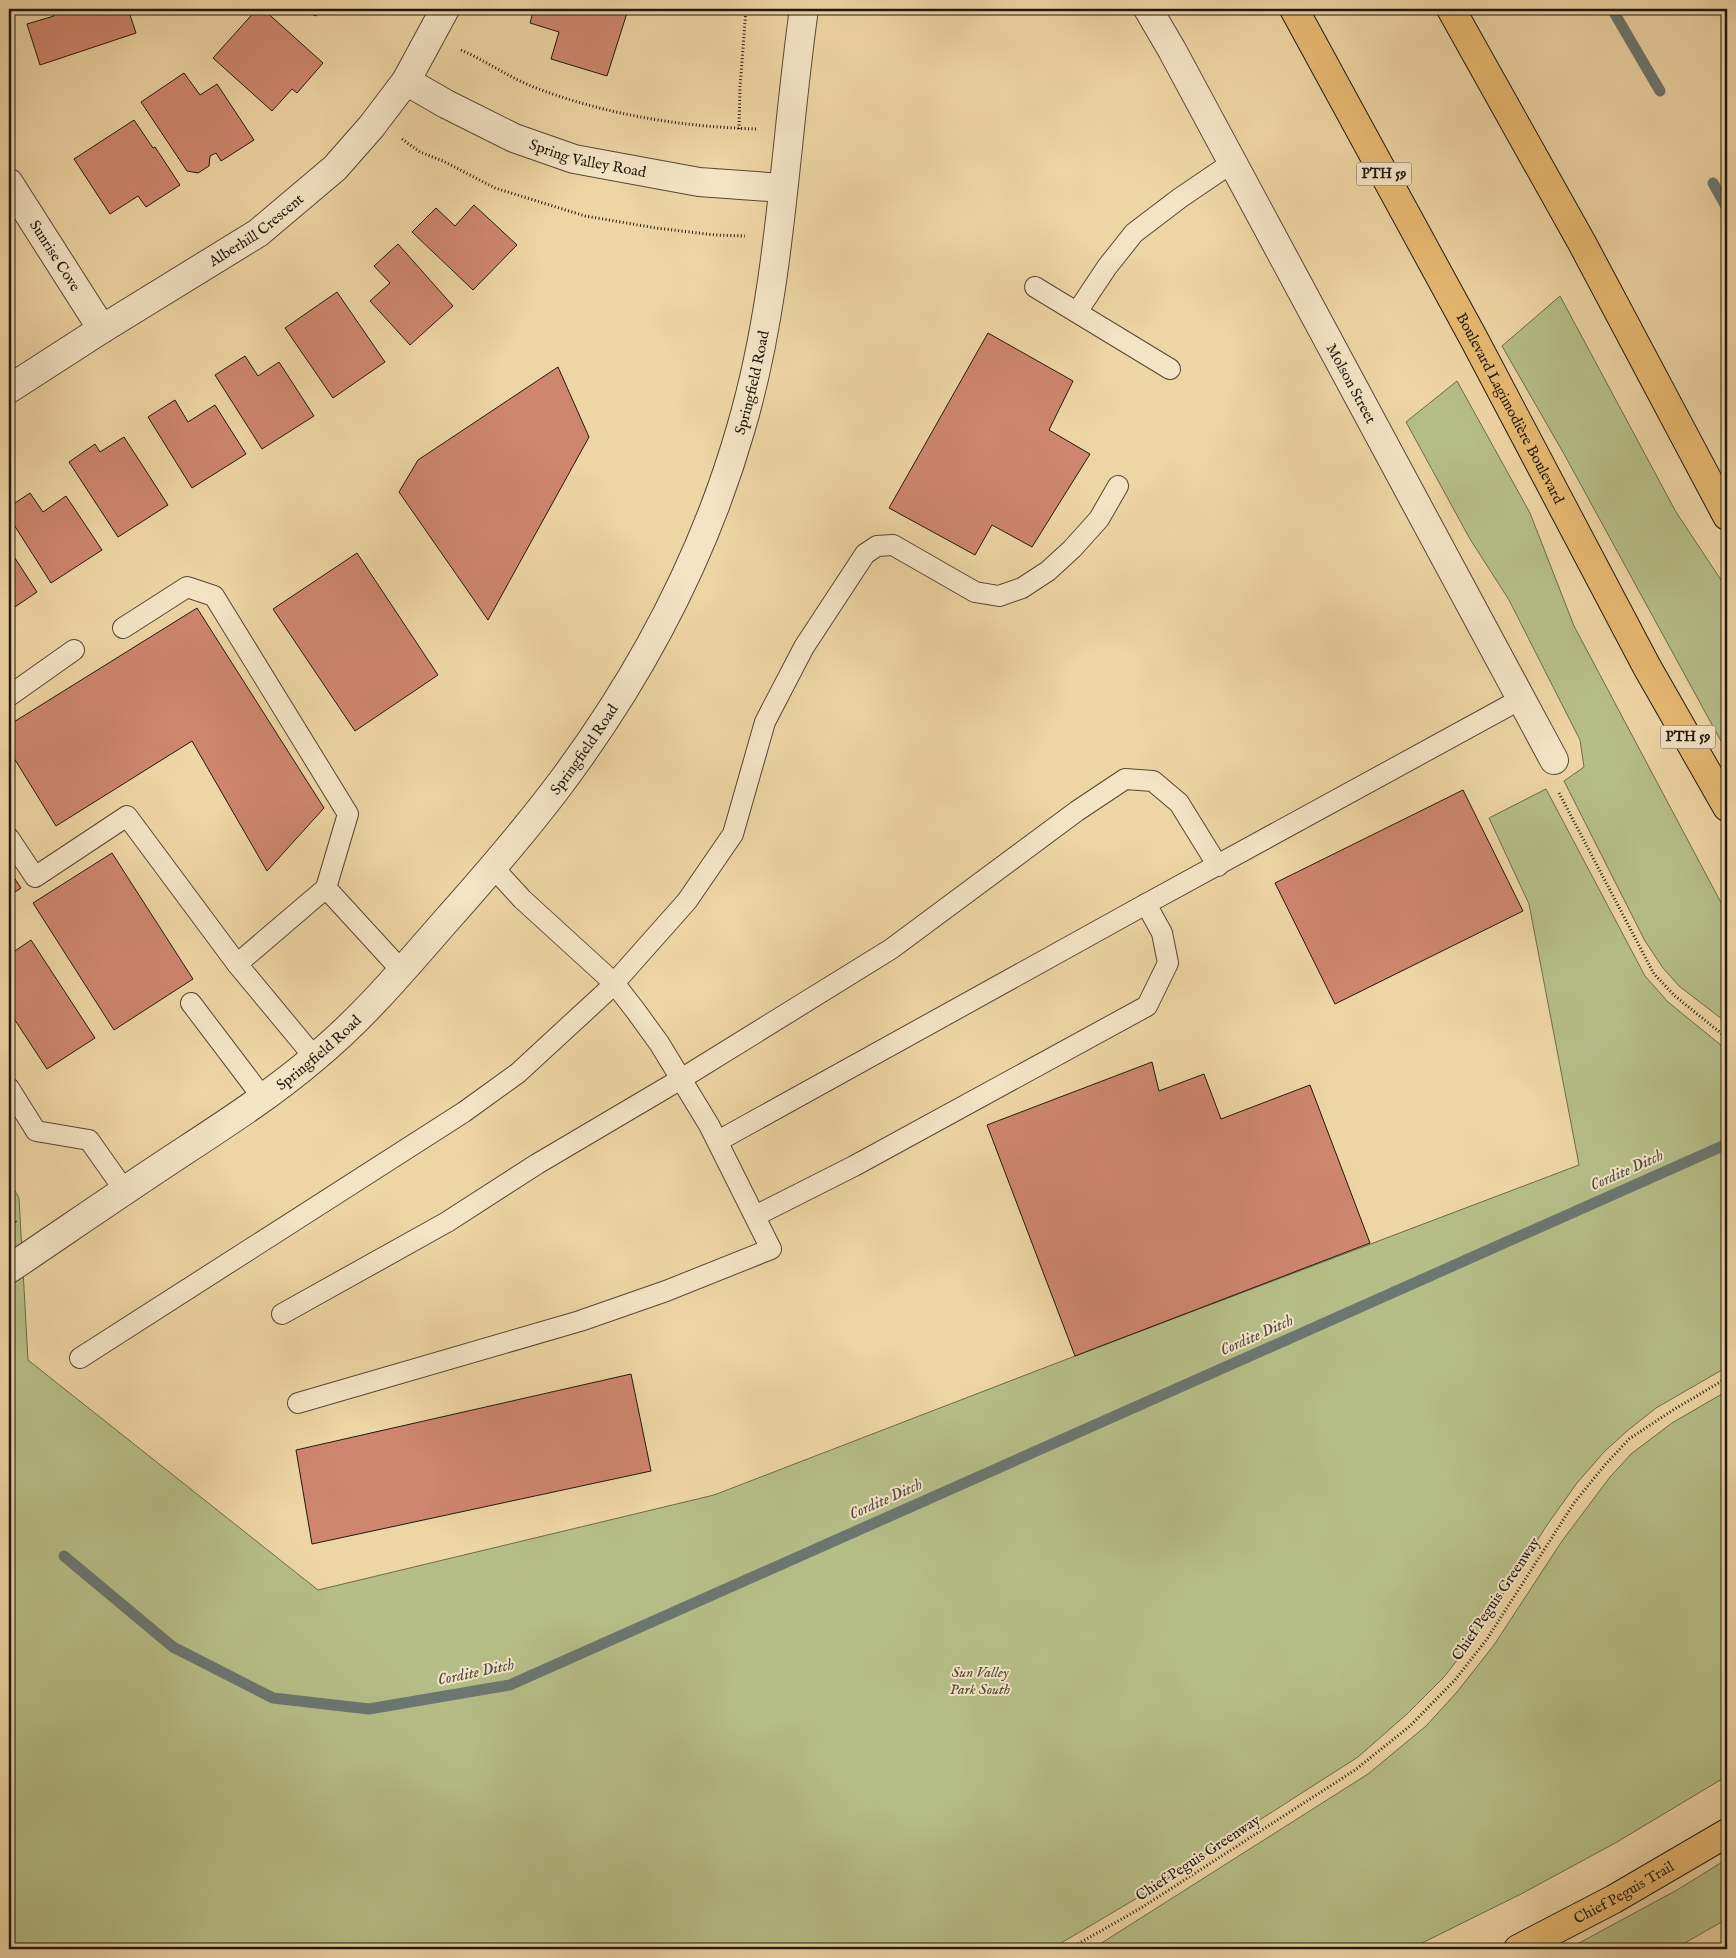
<svg xmlns="http://www.w3.org/2000/svg" width="1736" height="1958" viewBox="0 0 1736 1958" font-family="'IM FELL English',serif">
  <style>
    .green { fill: #b6be88; stroke: #6c6b4c }
    .lines { fill: none; stroke-linecap: round; stroke-linejoin: round }
    .stream { stroke: #6c7771; stroke-width: 11 }
    .building { fill: #ce866e; stroke: #21180f }
    .service-casing { stroke: #544734; stroke-width: 22 }
    .minor-casing { stroke: #544734; stroke-width: 30 }
    .primary-casing { stroke: #21180f; stroke-width: 30 }
    .path { stroke: #21180f; stroke-width: 3; stroke-dasharray: 1 2.5; stroke-linecap: butt }
    .service { stroke: #f4e4c4; stroke-width: 20 }
    .minor { stroke: #f4e4c4; stroke-width: 28 }
    .primary { stroke: #e7ba72; stroke-width: 28 }
    .labels { text-anchor: middle; dominant-baseline: central; stroke-width: 4; stroke-linejoin: round; paint-order: stroke }
    .shield { fill: #f4e4c4; stroke: #605545; stroke-width: 1 }
    .shield-label { font-size: 14px; font-weight: bold; fill: #21180f }
    .street-label { font-size: 15px; fill: #21180f; stroke: #f4e4c4 }
    .park-label { font-size: 15px; font-style: italic; fill: #4e4a33; stroke: #f4e4c4 }
    .water-label { font-size: 16px; font-style: italic; fill: #4d4f48; stroke: #f4e4c4 }
  </style>
  <rect width="100%" height="100%" fill="#eed5a5"/>
  <filter id="stains"><feTurbulence type="fractalNoise" baseFrequency=".004" numOctaves="4"/><feColorMatrix values="0 0 0 0 .2 0 0 0 0 .09 0 0 0 0 .02 0 0 0 .5 -.17"/></filter>
  <radialGradient id="worn" r=".72"><stop offset=".6" stop-color="#630" stop-opacity="0"/><stop offset="1" stop-color="#630" stop-opacity=".3"/></radialGradient>
  <g class="green">
    <path d="M1560,296l116,216 51,77v163l-163,-298 -62,-108z"/>
    <path d="M1457,381l73,132 44,113 153,288v109l-48,-37 -16,-18 -18,-27 -81,-160 20,-14 -4,-27 -71,-140 -39,-61 -64,-117z"/>
    <path d="M1546,789l99,187 23,26 59,48v317l-71,41 -29,23 -23,21 -27,31 -30,42 -68,107 -35,45 -37,37 -49,43 -214,137 -93,55h-1042v-769l10,18 9,162 290,230 396,-95 361,-139 504,-191 -50,-261 -40,-86z"/>
    <path d="M1727,1391v385l-110,66 -94,51 -113,56h-318l276,-175 58,-48 31,-34 37,-47 68,-104 48,-64 21,-23 41,-31z"/>
    <path d="M1727,1859v60l-53,30h-106l109,-59z"/>
  </g>
  <g class="lines">
    <g class="stream">
      <path d="M1612,9l48,82"/>
      <path d="M1713,183l14,25"/>
      <path d="M64,1556l109,91 100,51 96,11 141,-24 1217,-541"/>
    </g>
  </g>
  <g class="building">
    <path d="M44,9h84l8,24 -96,32 -13,-41 27,-8 -1,-2z"/>
    <path d="M257,9h6l60,54 -26,30 -5,-4 -20,22 -59,-53z"/>
    <path d="M301,9h19l-4,7z"/>
    <path d="M534,9h78l15,4 -20,63 -56,-17 8,-27 -29,-9z"/>
    <path d="M184,73l16,22 17,-11 37,56 -33,21 -5,-8 -6,3 -1,10 -11,7 -11,-2 -46,-69z"/>
    <path d="M134,120l19,28 2,-1 25,38 -34,22 -8,-11 -28,18 -36,-55z"/>
    <path d="M474,205l43,40 -44,45 -61,-58 24,-24 19,18z"/>
    <path d="M398,244l55,62 -43,39 -40,-44 20,-18 -16,-17z"/>
    <path d="M337,292l48,70 -52,36 -48,-70z"/>
    <path d="M988,333l85,48 -24,49 41,24 -58,93 -40,-22 -17,30 -86,-47z"/>
    <path d="M245,356l13,20 21,-14 35,54 -52,33 -47,-74z"/>
    <path d="M558,367l31,70 -101,183 -89,-128 19,-32z"/>
    <path d="M175,400l13,22 27,-17 31,49 -54,34 -44,-71z"/>
    <path d="M124,437l44,68 -50,32 -49,-75 26,-18 5,8z"/>
    <path d="M30,493l13,19 23,-16 36,54 -51,33 -42,-66v-10z"/>
    <path d="M9,549l28,43 -28,19z"/>
    <path d="M357,553l81,122 -83,56 -82,-122z"/>
    <path d="M197,608l127,200 -57,63 -75,-130 -136,85 -47,-76v-25z"/>
    <path d="M1463,790l60,121 -188,93 -60,-121z"/>
    <path d="M112,853l81,126 -79,51 -81,-127z"/>
    <path d="M9,870l12,18 -12,8z"/>
    <path d="M31,940l64,98 -48,31 -38,-58v-56z"/>
    <path d="M1152,1062l7,29 45,-17 17,45 89,-34 60,158 -295,113 -88,-231z"/>
    <path d="M631,1374l20,97 -339,73 -16,-94z"/>
  </g>
  <g class="lines">
    <defs>
      <g id="service">
        <path d="M1035,287l135,82"/>
        <path d="M1077,312l30,-45 27,-34 46,-35 53,-36"/>
        <path d="M123,628l64,-41 27,9 134,218 -22,74"/>
        <path d="M9,696l65,-46"/>
        <path d="M9,838l26,39 92,-61 110,148"/>
        <path d="M191,1003l72,95"/>
        <path d="M315,1058l-78,-94 89,-76 76,83"/>
        <path d="M9,1088l27,43 53,9 36,51"/>
        <path d="M718,1141l428,-237 375,-205"/>
        <path d="M755,1216l99,-50 293,-160 21,-43 -6,-30 -16,-29"/>
        <path d="M282,1314l165,-92 90,-58 144,-85 210,-130 186,-138 48,-32 28,2 26,22 39,63"/>
        <path d="M80,1358l384,-246 54,-39 90,-83 79,-89 46,-67 32,-112 39,-75 61,-93 12,-8 16,-1 82,47 24,4 23,-8 26,-17 24,-22 27,-30 19,-33"/>
        <path d="M298,1403l282,-82 86,-30 105,-42 -62,-124 -50,-82 -24,-33 -21,-27 -92,-84 -29,-32"/>
      </g>
      <g id="minor">
        <path id="s1" d="M1148,9l24,41 382,710"/>
        <path id="s2" d="M406,81l40,23 68,34 60,21 125,23 84,6"/>
        <path id="s3" d="M9,183l93,146"/>
        <path id="s4" d="M9,389l93,-60 156,-96 77,-65 36,-41 35,-46 39,-72"/>
        <path id="s5" d="M9,1269c52,-35 104,-71 157,-106 50,-33 101,-65 147,-104 49,-40 90,-89 131,-136 40,-45 80,-91 116,-139 80,-107 144,-227 181,-356 40,-136 43,-279 63,-419"/>
      </g>
      <g id="primary">
        <path id="s6" d="M1294,9l180,330 173,328 80,140"/>
        <path d="M1451,9l131,234 145,273"/>
        <path id="s7" d="M1518,1949l96,-50 113,-66"/>
      </g>
    </defs>
    <use href="#service" class="service-casing"/>
    <use href="#minor" class="minor-casing"/>
    <use href="#primary" class="primary-casing"/>
    <g class="path">
      <path d="M461,50c25,11 49,28 75,38 71,27 147,39 222,41"/>
      <path d="M739,129l1,-42 6,-78"/>
      <path d="M402,139l18,13 23,9 52,27 90,28 71,12 59,7 30,1"/>
      <path d="M1559,793l95,181 21,22 52,42"/>
      <path d="M9,1213l8,11"/>
      <path d="M1069,1949l72,-41 214,-138 55,-44 45,-46 32,-41 87,-136 30,-37 25,-27 44,-29 54,-32"/>
    </g>
    <use href="#service" class="service"/>
    <use href="#minor" class="minor"/>
    <use href="#primary" class="primary"/>
  </g>
  <g class="labels">
    <g class="shield">
      <rect x="1356.5" y="162.5" width="55" height="23" rx="4"/>
      <rect x="1660.5" y="725.5" width="55" height="23" rx="4"/>
    </g>
    <g class="shield-label">
      <text x="1384" y="174">PTH 59</text>
      <text x="1688" y="737">PTH 59</text>
    </g>
    <g class="street-label">
      <text stroke="none"><textPath href="#s2" startOffset="199">Spring Valley Road</textPath></text>
      <text stroke="none"><textPath href="#s4" startOffset="294">Alberhill Crescent</textPath></text>
      <text stroke="none"><textPath href="#s3" startOffset="86">Sunrise Cove</textPath></text>
      <text stroke="none"><textPath href="#s5" startOffset="1188">Springfield Road</textPath></text>
      <text stroke="none"><textPath href="#s1" startOffset="426">Molson Street</textPath></text>
      <text stroke="none"><textPath href="#s6" startOffset="454">Boulevard Lagimodière Boulevard</textPath></text>
      <text stroke="none"><textPath href="#s5" startOffset="782">Springfield Road</textPath></text>
      <text stroke="none"><textPath href="#s5" startOffset="378">Springfield Road</textPath></text>
      <text transform="translate(1496 1599) rotate(-56)">Chief Peguis Greenway</text>
      <text transform="translate(1198 1858) rotate(-33)">Chief Peguis Greenway</text>
      <text stroke="none"><textPath href="#s7" startOffset="120">Chief Peguis Trail</textPath></text>
    </g>
    <g class="park-label">
      <text x="980" y="1672">Sun Valley<tspan x="980" dy="17">Park South</tspan></text>
    </g>
    <g class="water-label">
      <text transform="translate(1627 1171) rotate(-24)">Cordite Ditch</text>
      <text transform="translate(1257 1336) rotate(-24)">Cordite Ditch</text>
      <text transform="translate(886 1500) rotate(-24)">Cordite Ditch</text>
      <text transform="translate(476 1673) rotate(-12)">Cordite Ditch</text>
    </g>
  </g>
  <rect width="1736" height="1958" fill="none" stroke="#eed5a5" stroke-width="30"/>
  <rect x="10" y="10" width="1716" height="1938" fill="none" stroke="#21180f" stroke-width="2.5"/>
  <rect x="15" y="15" width="1706" height="1928" fill="none" stroke="#21180f"/>
  <rect width="100%" height="100%" filter="url(#stains)"/>
  <rect width="100%" height="100%" fill="url(#worn)"/>
</svg>
